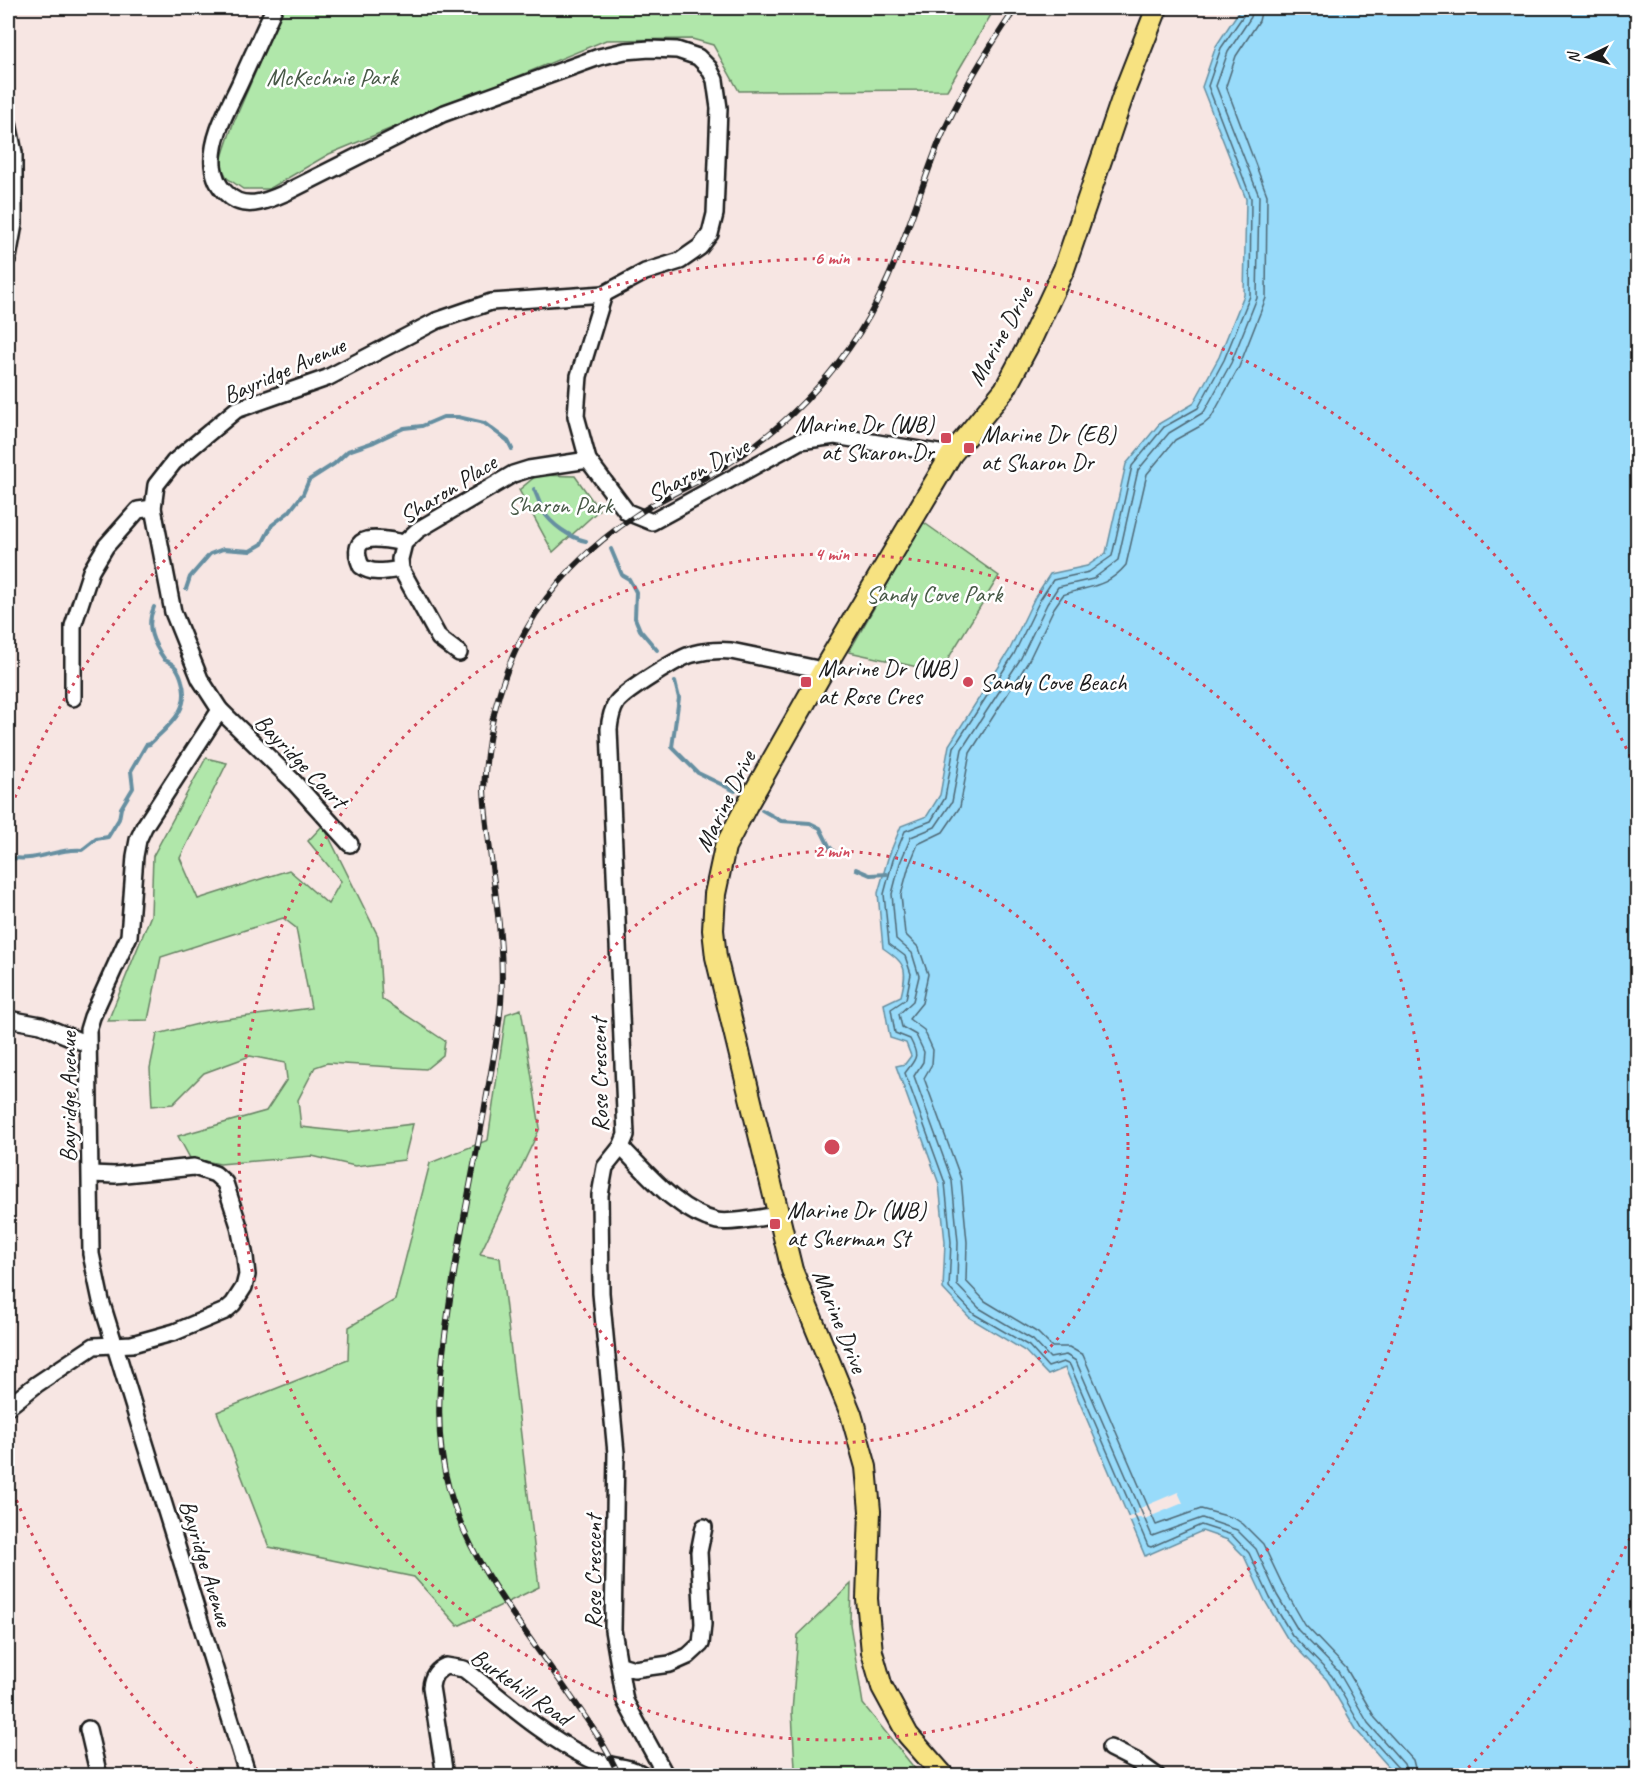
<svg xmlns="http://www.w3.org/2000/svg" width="1645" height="1783" viewBox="0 0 1645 1783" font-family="Caveat,sans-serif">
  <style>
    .green { fill: #b0e7aa; stroke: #668263; stroke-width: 1.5 }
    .water { fill: #98dbfa; stroke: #668fa1; stroke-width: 1.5 }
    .pier { fill: #f7e6e3 }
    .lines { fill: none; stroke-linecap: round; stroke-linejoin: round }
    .shore { stroke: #4e6875; stroke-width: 1.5 }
    .stream { stroke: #668fa1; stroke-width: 4 }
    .minor-casing { stroke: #1c1c1c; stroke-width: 20 }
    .major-casing { stroke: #1c1c1c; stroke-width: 24 }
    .minor { stroke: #fff; stroke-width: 15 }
    .major { stroke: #f7e281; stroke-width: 20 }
    .rail-casing { stroke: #1c1c1c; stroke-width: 6 }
    .rail { stroke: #fff; stroke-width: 4; stroke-dasharray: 11; stroke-linecap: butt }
    .ring { fill: none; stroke: #d1495b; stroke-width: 3; stroke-dasharray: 3 6 }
    .poi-dot { fill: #d1495b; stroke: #fff; stroke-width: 2 }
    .labels { text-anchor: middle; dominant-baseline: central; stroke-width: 5; stroke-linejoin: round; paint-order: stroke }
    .park-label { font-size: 24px; fill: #485947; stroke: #fff }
    .street-label { font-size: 24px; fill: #1c1c1c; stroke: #fff }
    .poi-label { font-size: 24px; fill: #1c1c1c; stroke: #fff; text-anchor: start }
    .centre { fill: #d1495b; stroke: #fff; stroke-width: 3 }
    .ring-label { font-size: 18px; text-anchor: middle; font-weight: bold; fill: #d1495b; stroke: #fff; stroke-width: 5; stroke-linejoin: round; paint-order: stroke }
  </style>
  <rect width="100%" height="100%" fill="#f7e6e3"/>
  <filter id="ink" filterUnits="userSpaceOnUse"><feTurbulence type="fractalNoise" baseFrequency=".0167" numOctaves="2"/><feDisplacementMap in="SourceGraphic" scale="12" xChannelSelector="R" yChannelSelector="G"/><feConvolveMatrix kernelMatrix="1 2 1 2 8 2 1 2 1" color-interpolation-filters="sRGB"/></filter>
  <g filter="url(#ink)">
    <g class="green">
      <path d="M283,8h712l-48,82 -208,1 -26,-46 -21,-6 -86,1 -277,114 -60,35h-26l-16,-11 -7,-15 13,-39z"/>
      <path d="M537,475l38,1 24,34 -46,42 -34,-62z"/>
      <path d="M923,522l76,54 -59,96 -91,-20z"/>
      <path d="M206,758l21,5 -47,95 18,41 91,-29 39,34 13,-23 -33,-40 15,-16 55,111 4,63 63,42 -2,14 -17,14 -99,-6 -12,4 -17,33 3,27 46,5 66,-8 -9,36 -49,6 -43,-10 -92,8 -30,-6 -12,-22 88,-25 21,-32 -2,-16 -35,-7 -46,17 -31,31 -21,2 -2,-38 7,-34 53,-13 101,-13 -15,-80 -13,-10 -122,39 -13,63 -40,1 43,-106 2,-59z"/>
      <path d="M521,1009l19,119 -60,126 20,4 39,329 -81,39 -44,-49 -145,-30 -52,-135 131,-52 1,-33 46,-27 35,-137 58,-23 18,-126z"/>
      <path d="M851,1584l-1,40 13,80 57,71h-131l6,-7 -3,-56 6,-77z"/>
    </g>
    <path class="water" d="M1241,8h396v1767h-241l-39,-44 -30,-51 -40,-42 -22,-37 -21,-45 -16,-16 -26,-9 -57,25 -80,-188 -17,7 -23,-24 -55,-33 -27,-29 2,-47 -6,-58 -43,-118 9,-2 6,-8 -5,-13 -16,-5 -6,-34 17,-8c7,-28 5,-32 -18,-48l-5,-55 10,-35 13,-32 26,-10 13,-21 9,-50 60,-94 26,-54 15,-23 37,-8 19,-13 20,-89 34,-41 33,-19 26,-47 25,-62 2,-96 -44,-112 14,-41z"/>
    <path class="pier" d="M1178,1492l5,11 -41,17 -1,-3 -14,5 -1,-4 13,-5 -1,-4z"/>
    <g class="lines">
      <g class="shore">
        <path d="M1246,8l-1,5 -24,35 -13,38 43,112 -1,98 -26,64 -26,48 -34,19 -32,39 -20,90 -23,16 -36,8 -13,20 -26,54 -60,93 -9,51 -14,23 -26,10 -12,29 -9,34 5,50 16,12 6,18 -5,25 -15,10 4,24 15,6c10,19 6,19 -5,34l40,110 6,59 -2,46 25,26 55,32 19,21 15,-5 7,3 78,181 3,1 50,-22 31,10 17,18 21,45 22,37 40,41 30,52 37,41 1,7"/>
        <path d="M1253,8l-2,9 -23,35 -12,34 43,110 -2,102 -26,65 -27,49 -35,21 -31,37 -20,90 -25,19 -35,8 -11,17 -26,54 -59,91 -10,53 -17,25 -24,10 -11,26 -8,31 4,45 16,14 7,23 -6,25 -14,13 3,13 14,8 8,17 -1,10 -9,14 38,105 6,61 -1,43 22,23 54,32 17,18 16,-3 10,6 76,175 50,-18 35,12 19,19 21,46 21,35 40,41 30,52 36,41 4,12"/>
        <path d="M1262,8l-3,13 -23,35 -10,30 41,109 -1,103 -27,69 -28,51 -7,6 -29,16 -28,34 -21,91c-19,23 -38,21 -63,30l-9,13 -26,54 -58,91 -10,54 -17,25 -25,12 -9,22 -8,29 4,39 14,14 9,26 -6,29 -13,16 15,11 9,20 -1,14 -8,14 37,101 6,63 -1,39 19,20 53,32 14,14h17l14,8 73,170 45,-16 33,9 9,6 20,20 22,46 20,35 41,43 29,50 38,42 4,16"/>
      </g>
      <g class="stream">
        <path d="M534,489c3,7 6,15 9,22 8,13 27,27 43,30"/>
        <path d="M611,549l11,26 7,4 7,13 -1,26 5,12 17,20"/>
        <path d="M186,589l4,-12 20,-23 13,-5 27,2 12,-7 10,-19 17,-13 14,-18 6,-14 25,-16 14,-13 26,-9 30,-14 18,-2 21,-9h15l26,6 24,18 4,8"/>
        <path d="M675,682l4,16 -7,49 26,26 37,18"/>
        <path d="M762,810l19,11 29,2 10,5 9,18 9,10"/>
        <path d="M8,864l6,-6c24,3 44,-10 68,-8l14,-11 12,-2 11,-18 2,-11 12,-20 -2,-17 15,-26 4,-1c19,-19 41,-34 32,-63 -3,-11 -7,-17 -17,-21 -12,-17 -20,-33 -11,-53"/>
        <path d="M856,869l14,6 17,-1"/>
      </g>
      <defs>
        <g id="minor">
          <path d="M8,123l6,30v71l-6,34"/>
          <path d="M604,294l-25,82 -3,40 12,44 39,52 25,10 148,-81 35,-5 116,19"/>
          <path d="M401,569c-14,2 -28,6 -40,-3 -15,-36 22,-27 43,-23"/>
          <path d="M459,653l-20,-15 -38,-69 -1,-10 4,-16 14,-13 95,-56 16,-5 59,-9"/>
          <path d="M73,698v-72l18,-55 15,-25 32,-36 15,-2"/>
          <path d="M220,710l73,71 57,63"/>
          <path d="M8,1019l33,6 46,19"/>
          <path d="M621,1147c28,28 57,65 96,74 13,3 47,-4 61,-6"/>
          <path d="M8,1407l29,-23 57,-38 38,-2 43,-12 50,-21 8,-7 11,-17 3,-12 -2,-18 -6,-31 -14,-43 -10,-9 -21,-7 -79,8 -24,-1"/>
          <path d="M621,1665l13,4 36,-5 18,-8 13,-12 2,-20 -4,-72 5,-25"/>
          <path d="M88,1729l11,47"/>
          <path d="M1110,1748l26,13 21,15"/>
          <path d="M248,1776l-147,-475 -10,-47 -3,-224 4,-13 37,-81 6,-80 3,-16 6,-13 76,-117 -20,-31 -27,-67 -20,-104 3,-23 18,-23 62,-52 91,-32 109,-57 55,-19 113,-8 41,-22 35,-11 20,-14 10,-13 5,-20 4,-106 -4,-28 -6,-12 -11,-11 -21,-7 -27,-1 -25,2 -26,6 -157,57 -157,79c-20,9 -42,18 -59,0 -8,-7 -12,-18 -13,-28 -2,-29 16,-58 27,-82 11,-25 23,-50 34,-75"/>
          <path d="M445,1776l-14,-89c1,-10 5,-17 15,-21l18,3c40,31 79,67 124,89 19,10 40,6 57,18"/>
          <path d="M666,1776l-41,-75 -12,-71 3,-177 -15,-160 -1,-98 5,-28 16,-20 5,-12 -17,-406c1,-10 3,-19 8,-27 9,-11 62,-45 76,-48 12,-3 25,-4 38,-3l82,17 9,5"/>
        </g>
        <path id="major" d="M944,1776l-36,-41 -26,-48 -10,-35 -5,-53 3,-88 -4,-44 -15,-53 -59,-144 -76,-313 -3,-27 2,-36 10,-47 22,-42 81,-143 123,-207 54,-66 25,-47 34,-73 62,-182 31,-79"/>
      </defs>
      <use href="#minor" class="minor-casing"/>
      <use href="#major" class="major-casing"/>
      <use href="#minor" class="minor"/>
      <use href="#major" class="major"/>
      <defs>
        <path id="rail" d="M619,1776c-13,-31 -33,-58 -52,-85 -44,-64 -97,-126 -118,-202 -15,-52 -10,-108 -3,-161 9,-73 25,-144 38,-216 6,-36 14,-72 17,-109 5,-72 -13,-141 -17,-213 5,-120 53,-210 154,-276 22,-15 47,-26 70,-38 56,-32 104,-76 141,-128 45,-62 63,-139 91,-208 20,-47 47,-90 76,-132"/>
      </defs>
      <use href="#rail" class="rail-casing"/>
      <use href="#rail" class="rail"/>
    </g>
  </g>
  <g class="ring">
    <circle cx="832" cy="1147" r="296"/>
    <circle cx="832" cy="1147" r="593"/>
    <path d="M1634 1530A889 889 0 0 1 1466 1770M198 1770A889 889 0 0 1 8 1480M8 814A889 889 0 0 1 1634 764"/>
  </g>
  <g class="poi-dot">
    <rect x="940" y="432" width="12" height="12" rx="3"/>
    <rect x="963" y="442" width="12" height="12" rx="3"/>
    <rect x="800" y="676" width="12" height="12" rx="3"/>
    <circle cx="968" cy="682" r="6"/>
    <rect x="769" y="1218" width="12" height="12" rx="3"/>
  </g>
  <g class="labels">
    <g class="park-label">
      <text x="332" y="77">McKechnie Park</text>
      <text x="560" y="505">Sharon Park</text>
      <text x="934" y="594">Sandy Cove Park</text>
    </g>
    <g class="street-label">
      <text transform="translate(1000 336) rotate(-61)">Marine Drive</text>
      <text transform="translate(284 370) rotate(-24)">Bayridge Avenue</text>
      <text transform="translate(698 470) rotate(-28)">Sharon Drive</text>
      <text transform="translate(448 489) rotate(-32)">Sharon Place</text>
      <text transform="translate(301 761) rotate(46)">Bayridge Court</text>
      <text transform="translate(725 801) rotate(-64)">Marine Drive</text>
      <text transform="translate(599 1075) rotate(-91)">Rose Crescent</text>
      <text transform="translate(68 1097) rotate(-90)">Bayridge Avenue</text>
      <text transform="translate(840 1321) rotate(68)">Marine Drive</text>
      <text transform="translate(206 1563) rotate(73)">Bayridge Avenue</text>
      <text transform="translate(593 1572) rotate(-90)">Rose Crescent</text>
      <text transform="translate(521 1687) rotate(35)">Burkehill Road</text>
    </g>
    <g class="poi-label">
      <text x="934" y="424" text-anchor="end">Marine Dr (WB)<tspan x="934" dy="28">at Sharon Dr</tspan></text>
      <text x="981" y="434">Marine Dr (EB)<tspan x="981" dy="28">at Sharon Dr</tspan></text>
      <text x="818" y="668">Marine Dr (WB)<tspan x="818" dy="28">at Rose Cres</tspan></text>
      <text x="980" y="682">Sandy Cove Beach</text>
      <text x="787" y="1210">Marine Dr (WB)<tspan x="787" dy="28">at Sherman St</tspan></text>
    </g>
  </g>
  <circle cx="832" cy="1147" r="9" class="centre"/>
  <g class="ring-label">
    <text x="832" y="264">6 min</text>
    <text x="832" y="560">4 min</text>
    <text x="832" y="857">2 min</text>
  </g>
  <rect width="1645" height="1783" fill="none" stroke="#fff" stroke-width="30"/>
  <rect x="15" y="15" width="1615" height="1753" fill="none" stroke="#1c1c1c" stroke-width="2" filter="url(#ink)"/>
  <g transform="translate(1588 57) rotate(265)" stroke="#ffffff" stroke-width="4.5" paint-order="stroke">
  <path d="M0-4.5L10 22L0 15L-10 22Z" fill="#1c1c1c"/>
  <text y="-9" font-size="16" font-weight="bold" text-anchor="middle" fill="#1c1c1c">N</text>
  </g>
</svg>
